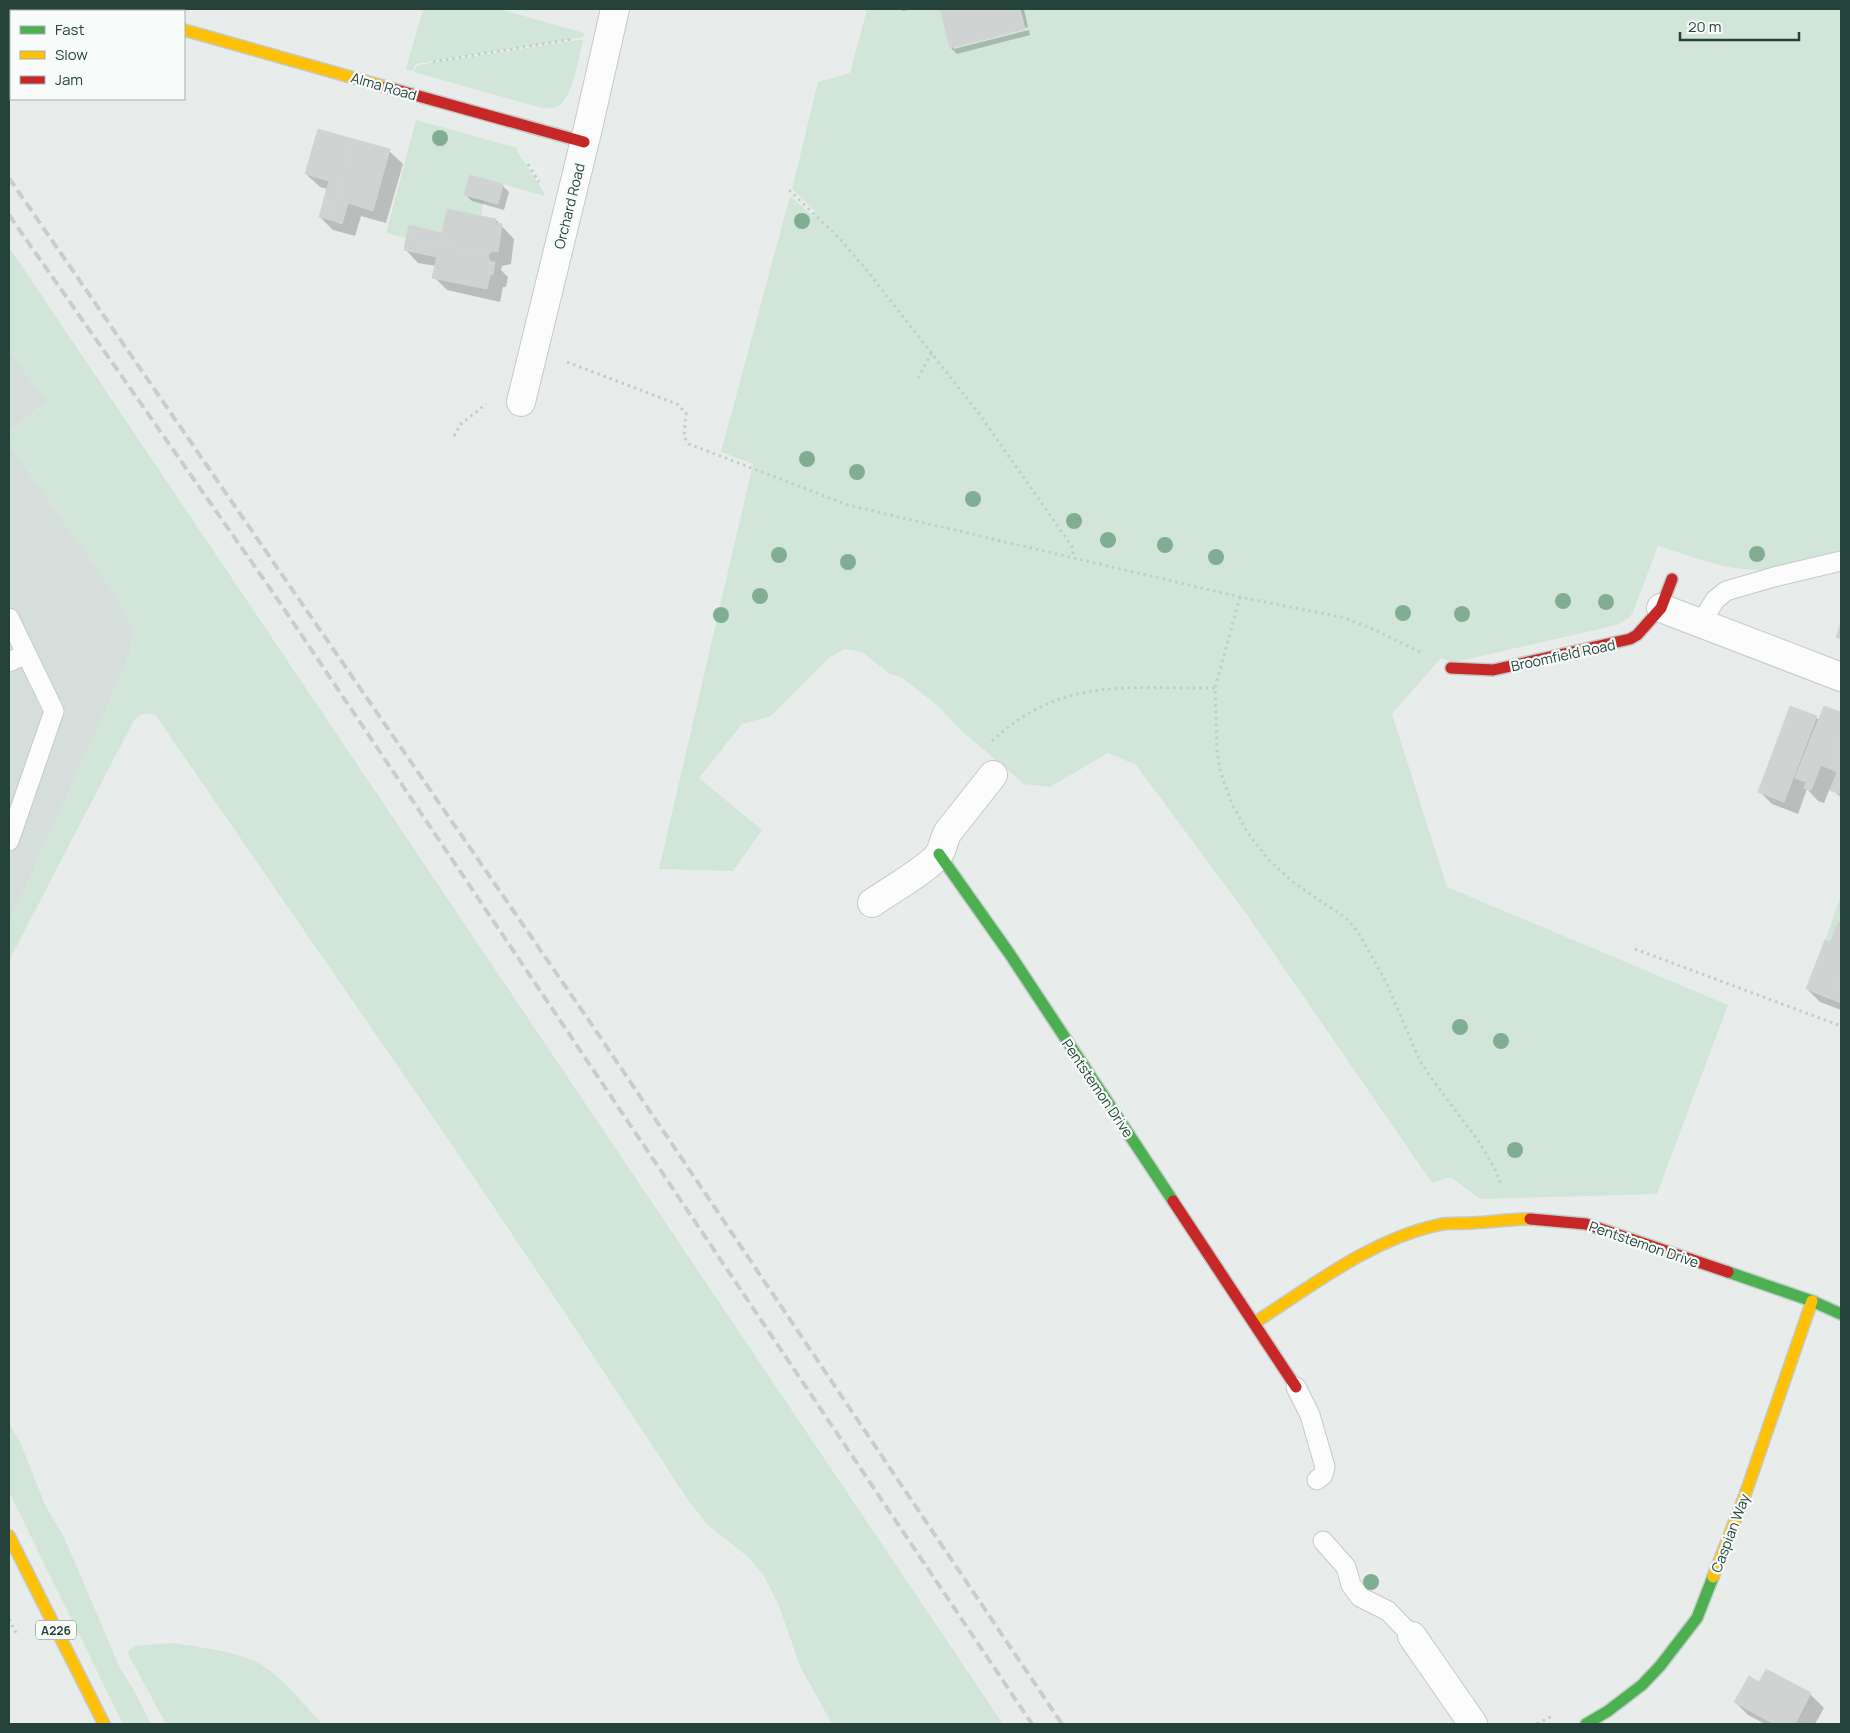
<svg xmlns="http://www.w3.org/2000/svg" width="1850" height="1733" viewBox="0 0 1850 1733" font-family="Manrope,sans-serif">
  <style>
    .built { fill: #d6dedb }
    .green { fill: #d1e6d8 }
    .shadow { fill: #0003 }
    .building { fill: #cfd4d2; stroke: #d1d6d4 }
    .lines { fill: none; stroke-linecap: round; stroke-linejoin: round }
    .lane-casing { stroke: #c5cac8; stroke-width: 21 }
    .street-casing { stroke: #c5cac8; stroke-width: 30 }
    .fast-casing { stroke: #c3cbc8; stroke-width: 14 }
    .slow-casing { stroke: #c3cbc8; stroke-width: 14 }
    .jam-casing { stroke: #c3cbc8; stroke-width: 14 }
    .path { stroke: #c3ccca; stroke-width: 3; stroke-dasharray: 2.5 4; stroke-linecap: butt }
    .lane { stroke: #fcfcfc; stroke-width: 19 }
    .street { stroke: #fcfcfc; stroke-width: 28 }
    .fast { stroke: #4caf50; stroke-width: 11 }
    .slow { stroke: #ffc107; stroke-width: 11 }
    .jam { stroke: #c62828; stroke-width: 11 }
    .rail { stroke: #c9cdcc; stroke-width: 4; stroke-dasharray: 10 5; stroke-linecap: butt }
    .tree { fill: #81ae93 }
    .labels { text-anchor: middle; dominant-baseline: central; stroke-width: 4.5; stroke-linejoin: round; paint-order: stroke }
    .shield { fill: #f7fbf9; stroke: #637a73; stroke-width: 1 }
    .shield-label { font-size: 12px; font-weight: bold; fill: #24423a }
    .street-label { font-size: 14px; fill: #24423a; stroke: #f7fbf9 }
  </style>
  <rect width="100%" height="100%" fill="#e8edeb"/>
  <g class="built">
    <path d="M9,349l38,52 -38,31z"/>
    <path d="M9,444l105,148 20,39 -3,19 -20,49 -102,225z"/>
  </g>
  <g class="green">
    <path d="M423,9h76l85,24 -1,4 -167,27 -4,7 -6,-2z"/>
    <path d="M867,9h974v543c-28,7 -69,21 -98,17 -29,-3 -58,-15 -85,-23l-25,66 -4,6 -12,7 -162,37 -5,-1 -9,-3 -49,56 55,173 281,118 -71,189 -172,5 -6,-1 -27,-20h-5l-15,5 -184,-267 -112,-151 -28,-12 -58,34 -26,-3 -62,-53 -25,-26 -36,-28 -11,-3 -28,-22 -17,-3 -16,9 -58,58 -29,8 -43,54 63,52 -29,41 -74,-2 94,-405 -32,-12 69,-256 24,21 1,-6 -23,-22 26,-107 32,-9z"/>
    <path d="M578,40h5c-4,16 -10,58 -25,66 -8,5 -19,1 -27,-1l-117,-33 2,-5 3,-2z"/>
    <path d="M416,120l101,28v3l27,41 1,4 -75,-21 -6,20 20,5 -3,16 -34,-7 -5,24 -33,-7 -3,12 -20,-5z"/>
    <path d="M9,247l994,1477h-171l-32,-58 -21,-60 -16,-32 -15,-17 -40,-32 -18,-22 -123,-187 -119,-177 -292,-423c-9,-5 -17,-3 -23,6l-124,239v-37l102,-225 20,-49 3,-19 -20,-39 -105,-148v-12l38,-31 -38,-52z"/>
    <path d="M1841,896v27l-3,-1 -8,20 -5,-2z"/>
    <path d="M9,1423l12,21 24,61 19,32 56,131 12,19 19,37h-28l-114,-232z"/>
    <path d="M172,1643c30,5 66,7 93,24 22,15 39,38 57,57h-156l-38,-70 1,-4 6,-4z"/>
  </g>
  <g class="shadow">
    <path d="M900,9h13l-10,2z"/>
    <path d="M941,9h83l4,18 -74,19v3l75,-19 1,5 -73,19 -6,-6z"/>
    <path d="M389,151l14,13 -17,59 -25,-7 -6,20 -22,-6 -13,-13 8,-28 -8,-2 -14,-13z"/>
    <path d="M502,185l7,7 -5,18 -32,-9 -6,-6z"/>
    <path d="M496,220l18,19 -3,25 -9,2 -1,4 7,7 -2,10h-3l-3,15 -53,-12 -13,-13 2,-11 -18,-3 -13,-14 38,-14z"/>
    <path d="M1825,707l16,7v83l-11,-9 -6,15 -6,-2 -11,-12 -9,25 -26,-10 -13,-13 57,-74 3,3z"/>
    <path d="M1839,923l2,1v86l-21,-8 -13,-13 24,-45z"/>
    <path d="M1767,1670l44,25 13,13 -9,16h-50l-17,-9 -13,-13 24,-19z"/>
  </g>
  <g class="building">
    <path d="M940,9h80l5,20 -75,19z"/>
    <path d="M318,129l35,10 -22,81 -12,-3 10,-36 -24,-7z"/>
    <path d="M353,139l37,10 -17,62 -25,-8 -6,21 -11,-4z"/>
    <path d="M470,175l33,9 -5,20 -34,-9z"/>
    <path d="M447,209l49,10 -1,4 7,1 -4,28 -4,-1 -5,2v2l-83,-17 3,-13 33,8z"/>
    <path d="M406,238l83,17 -1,3 3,4h4l-2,12 -3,1 -3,14 -55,-11 5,-21 -33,-7z"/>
    <path d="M1841,623v16l-5,-2z"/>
    <path d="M1790,706l27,10 -33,86 -26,-10z"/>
    <path d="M1824,706l17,6v27l-11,30 -9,-4 -10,25 -7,-2 2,-6 -11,-4z"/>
    <path d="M1841,739v55l-11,-4 7,-18 -7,-3z"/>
    <path d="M1838,922l3,1v49l-10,27 -25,-10 19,-49 5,2z"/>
    <path d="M1841,972v31l-10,-4z"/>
    <path d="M1766,1669l45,24 -16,31h-21l-40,-22 15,-26 10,6z"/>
  </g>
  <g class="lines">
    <defs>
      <g id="lane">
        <path d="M9,618l45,93 -45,130"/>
        <path d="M1701,623l14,-23 11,-9 48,-14 67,-16"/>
        <path d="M9,662l17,-8"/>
        <path d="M1296,1387l14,28 15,52 -2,8 -6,5"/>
        <path d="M1323,1541l23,26 5,18 9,12 28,14 24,25"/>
      </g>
      <g id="street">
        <path d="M111,9l7,2"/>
        <path d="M521,402l67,-274 27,-119"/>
        <path d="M1661,608l180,69"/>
        <path d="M872,903c14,-10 59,-36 67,-49 4,-6 5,-15 9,-22l45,-57"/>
        <path d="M1412,1636l61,88"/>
      </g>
      <g id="fast">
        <path d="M939,854l70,99 164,248"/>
        <path d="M1728,1272l84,29 29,13"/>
        <path d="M1586,1724l22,-13 34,-26 18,-19 37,-48 16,-41"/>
      </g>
      <g id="slow">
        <path d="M184,30l202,57"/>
        <path d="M1254,1323c58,-37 116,-83 184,-98 11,-3 23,-1 34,-2 20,-1 38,-4 58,-4"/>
        <path d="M9,1536l95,188"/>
        <path d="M1713,1577l32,-82 67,-194"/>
      </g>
      <g id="jam">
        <path d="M386,87l198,55"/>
        <path d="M1451,668l42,2 137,-31 7,-4 24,-27 11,-29"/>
        <path d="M1173,1201l123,186"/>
        <path d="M1530,1219l56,5 142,48"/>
      </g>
    </defs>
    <use href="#lane" class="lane-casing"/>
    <use href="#street" class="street-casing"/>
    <use href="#fast" class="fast-casing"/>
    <use href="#slow" class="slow-casing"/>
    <use href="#jam" class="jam-casing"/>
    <g class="path">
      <path d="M63,9l4,2"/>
      <path d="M433,62l139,-23"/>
      <path d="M528,164l11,18"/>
      <path d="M789,190l51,49 28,33 112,143 93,133v10"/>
      <path d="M567,362l110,42 9,9 -2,24 5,7 159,61 392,92 101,20 32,12 49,24"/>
      <path d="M918,378l14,-26"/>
      <path d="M454,436l7,-12 25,-20"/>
      <path d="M1240,597l-25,91 2,62 3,20 11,32 16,30 22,28 25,23 52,35 12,14 28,50 34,79 12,18 47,63 15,25 7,17"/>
      <path d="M992,741c69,-65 136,-52 223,-53"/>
      <path d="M1635,949l206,77"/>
      <path d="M9,1619l8,16"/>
      <path d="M1537,1724l15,-8"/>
    </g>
    <use href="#lane" class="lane"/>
    <use href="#street" class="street"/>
    <use href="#fast" class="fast"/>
    <use href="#slow" class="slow"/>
    <use href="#jam" class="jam"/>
    <g class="rail">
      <path d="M9,178l585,850 468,696"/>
      <path d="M9,215l265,379 758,1130"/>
    </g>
  </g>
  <g class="tree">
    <circle cx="440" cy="138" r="8"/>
    <circle cx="802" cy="221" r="8"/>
    <circle cx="807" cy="459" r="8"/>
    <circle cx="857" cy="472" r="8"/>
    <circle cx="973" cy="499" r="8"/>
    <circle cx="1074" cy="521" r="8"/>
    <circle cx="1108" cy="540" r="8"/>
    <circle cx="1165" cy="545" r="8"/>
    <circle cx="1757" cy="554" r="8"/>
    <circle cx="779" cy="555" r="8"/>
    <circle cx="1216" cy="557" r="8"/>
    <circle cx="848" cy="562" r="8"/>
    <circle cx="760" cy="596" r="8"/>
    <circle cx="1563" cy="601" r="8"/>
    <circle cx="1606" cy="602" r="8"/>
    <circle cx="1403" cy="613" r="8"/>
    <circle cx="1462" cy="614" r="8"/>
    <circle cx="721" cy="615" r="8"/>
    <circle cx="1460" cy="1027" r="8"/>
    <circle cx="1501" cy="1041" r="8"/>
    <circle cx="1515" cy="1150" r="8"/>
    <circle cx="1371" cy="1582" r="8"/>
  </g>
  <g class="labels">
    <rect class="shield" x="36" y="1620.5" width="40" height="19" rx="4"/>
    <g class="shield-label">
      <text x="56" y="1630">A226</text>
    </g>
    <g class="street-label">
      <text transform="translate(384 86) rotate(16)">Alma Road</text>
      <text transform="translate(569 206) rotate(-76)">Orchard Road</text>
      <text transform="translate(1563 655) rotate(-12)">Broomfield Road</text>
      <text transform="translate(1098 1088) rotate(56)">Pentstemon Drive</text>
      <text transform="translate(1644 1244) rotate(19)">Pentstemon Drive</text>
      <text transform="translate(1730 1533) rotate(-69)">Caspian Way</text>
    </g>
  </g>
  <rect width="1850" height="1733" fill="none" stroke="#24423a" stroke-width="20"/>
  <rect x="10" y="10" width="175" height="90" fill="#f7fbf9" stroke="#a3b1ad"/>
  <rect x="20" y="26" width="25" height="8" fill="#4caf50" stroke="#a3b1ad"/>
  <text x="55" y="35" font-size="15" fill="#24423a">Fast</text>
  <rect x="20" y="51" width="25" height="8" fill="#ffc107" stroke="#a3b1ad"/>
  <text x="55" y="60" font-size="15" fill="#24423a">Slow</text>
  <rect x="20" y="76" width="25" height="8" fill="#c62828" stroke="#a3b1ad"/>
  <text x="55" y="85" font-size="15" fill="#24423a">Jam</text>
  <path d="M1680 32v8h119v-8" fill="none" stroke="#24423a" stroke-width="2.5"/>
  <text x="1688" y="32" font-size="15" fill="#24423a" stroke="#f7fbf9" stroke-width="4" paint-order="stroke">20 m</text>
</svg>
